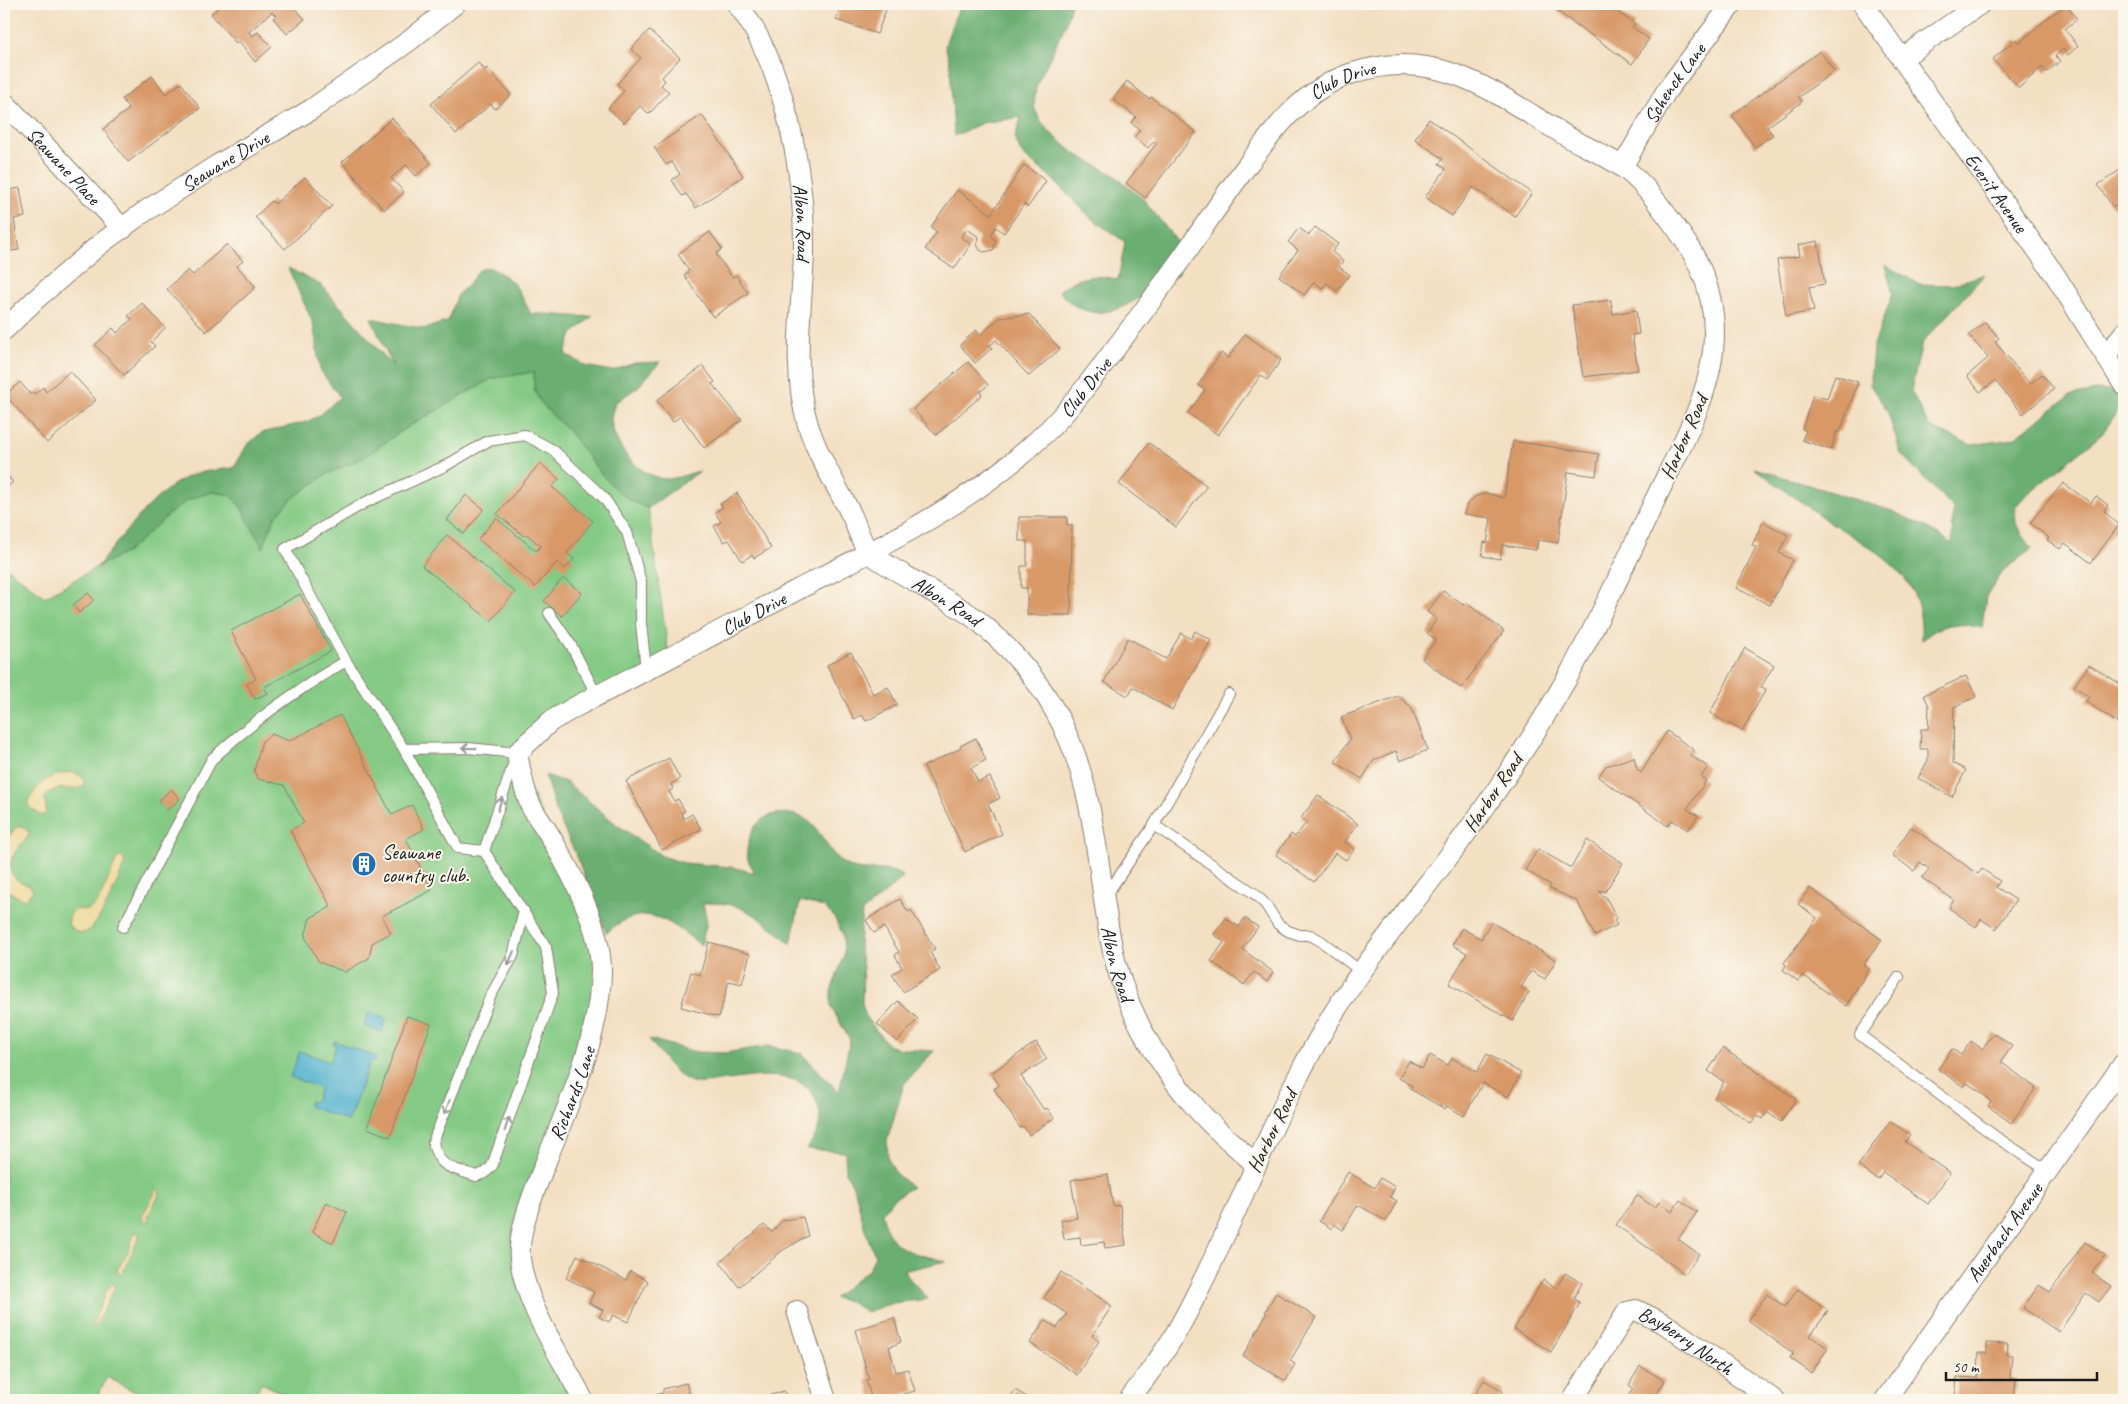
<svg xmlns="http://www.w3.org/2000/svg" width="2128" height="1404" viewBox="0 0 2128 1404" font-family="Caveat,sans-serif">
  <style>
    .green { fill: #84ca85; stroke: #507350 }
    .forest { fill: #6bae72; stroke: #446547 }
    .sand { fill: #eeda9e; stroke: #857b5d }
    .water { fill: #50b0cf; stroke: #366676 }
    .building { fill: #d89867 }
    .lines { fill: none; stroke-linecap: round; stroke-linejoin: round }
    .lane-casing { stroke: #887e6f; stroke-width: 12 }
    .street-casing { stroke: #887e6f; stroke-width: 22 }
    .lane { stroke: #fff; stroke-width: 10 }
    .street { stroke: #fff; stroke-width: 20 }
    .oneway { stroke: #999 }
    .labels { text-anchor: middle; dominant-baseline: central; stroke-width: 4; stroke-linejoin: round; paint-order: stroke }
    .street-label { font-size: 20px; fill: #1c1c1c; stroke: #fbf7ec }
    .poi-label { font-size: 20px; fill: #1c1c1c; stroke: #fbf7ec; text-anchor: start }
  </style>
  <rect width="100%" height="100%" fill="#fbf7ec"/>
  <filter id="ink" filterUnits="userSpaceOnUse"><feTurbulence type="fractalNoise" baseFrequency=".02" numOctaves="2"/><feDisplacementMap in="SourceGraphic" scale="10" xChannelSelector="R" yChannelSelector="G"/><feConvolveMatrix kernelMatrix="1 2 1 2 8 2 1 2 1" color-interpolation-filters="sRGB"/></filter>
  <filter id="wash" filterUnits="userSpaceOnUse"><feTurbulence type="fractalNoise" baseFrequency=".0096" numOctaves="4" result="noise"/><feDisplacementMap in="SourceGraphic" scale="20" xChannelSelector="R" yChannelSelector="G"/><feGaussianBlur stdDeviation="1.12" result="paint"/><feColorMatrix in="noise" values="0 0 0 0 0 0 0 0 0 0 0 0 0 0 0 0 0 1.4 0 .05"/><feComposite in="paint" operator="in"/></filter>
  <g filter="url(#wash)">
    <rect width="100%" height="100%" fill="#f3dfc2"/>
    <path class="green" d="M537,339l111,169 21,150 -147,84 -2,27 86,179 -9,92 -74,184 -1,45 58,131h-284l-34,-17 -11,17h-100l-44,-23 -12,23h-91v-834l41,31 52,-30 98,-82z"/>
    <g class="forest">
      <path d="M962,4h109l-6,22 -29,60 -2,21 6,13 12,14 22,19 40,22 30,25 38,48 -3,25c-39,23 -82,65 -120,18 18,-15 37,-18 59,-11l7,-38 -34,-24 -44,-44 -25,-20 -7,-15 6,-22 -39,6 -28,13 -4,-73 -5,-18 10,-28z"/>
      <path d="M1885,265l34,19 33,1 33,-11 -63,69 -11,48 18,36 43,18 41,-6 57,-43 30,-6 19,2 -3,22 -14,20 -77,62 -10,11 1,17 16,25 -27,20 -19,27 -4,32c-29,-6 -37,-6 -61,12 1,-22 -2,-43 -16,-61 -15,-22 -60,-47 -83,-62 -23,-16 -45,-33 -68,-49l138,43 34,16 26,17 1,-36 -52,-54 -14,-44 -17,-25 3,-37 20,-55z"/>
      <path d="M489,267c28,14 28,21 42,47 21,-1 41,4 62,2l-21,18 -7,20 21,12 26,5 23,-8 25,-1 -21,24 -24,17c-1,5 -4,11 -4,16 1,26 30,61 58,60 10,-1 21,-6 31,-8l-52,37c-35,-9 -59,-52 -81,-79 -10,-10 -28,-24 -32,-38 -2,-5 -1,-13 -1,-19l-43,7 -85,49 -42,29 -37,17 -33,23 -19,20 -12,31 -21,-39 -11,-14 -19,-3 -24,8 -14,10 -47,42 -30,15c25,-30 50,-66 84,-87 16,-9 35,-10 53,-12l13,-23 14,-12 45,-11 13,-6 21,-19 -20,-27 -7,-47 -25,-55 33,17 72,81 -22,-48 53,11 24,-8 10,-27 10,-9 11,-15z"/>
      <path d="M545,775l21,7 50,42 46,32 22,7 48,4 23,6c-2,-5 -7,-11 -8,-17 -1,-4 1,-11 2,-15 5,-25 28,-32 50,-25 22,7 27,38 47,49 19,11 38,-2 58,12l-42,35 -3,33 4,23 -1,36 5,15 22,27 13,3 32,2 -30,33 -17,57 1,18 8,15 16,13 -19,12 -11,14c8,40 29,39 64,48l-43,10 25,28 -35,4 -27,9 -15,-10 -17,-4 35,-29 6,-13 -10,-26 -10,-40 -9,-17 -1,-21 -38,-3c11,-17 18,-29 9,-49 -15,-35 -67,-22 -97,-19 -8,1 -20,4 -27,1 -19,-7 -31,-28 -43,-43l47,13 28,1 45,-7 32,7 38,39 11,-52 -19,-33v-16l13,-35 -1,-21 -9,-18 -10,-10 -24,-6 -9,43c-17,-15 -40,-36 -64,-40 -8,-1 -17,-1 -24,-1l4,19 -6,23c-35,-26 -56,-45 -95,-12l-29,-76 -21,-45z"/>
    </g>
    <g class="sand">
      <path d="M69,772l11,3 4,5v5c-12,10 -25,-4 -39,12l1,15 -4,4 -13,-9 -1,-6c13,-19 17,-24 41,-29z"/>
      <path d="M18,825l6,2 6,7c-10,12 -30,31 -13,46 7,4 12,4 16,10l-7,9h-4l-18,-10v-46z"/>
      <path d="M118,857h4l3,5c-5,15 -24,61 -37,69 -8,5 -15,-1 -20,-7l2,-9 5,-6 13,1 10,-8z"/>
      <path d="M155,1187l5,6 -12,23 1,5 -4,1 -3,-6 12,-21z"/>
      <path d="M135,1231l4,2v4l-18,39 -4,-6 12,-20z"/>
      <path d="M113,1283l2,4 -20,40 -3,-1 14,-35z"/>
    </g>
    <g class="water">
      <path d="M369,1012l17,7 -4,13 -18,-6z"/>
      <path d="M334,1041l42,16 -1,4 -4,-1 -23,61 -40,-15 2,-5 5,1 5,-14 -30,-11 10,-26 30,11 6,-16 -3,-2z"/>
    </g>
    <g id="blocks">
      <g class="building">
        <path d="M223,4h62l2,2 4,-2 14,15 -18,15 -14,-16 3,-2 -4,-4 -23,20 3,4 6,-4 14,15 -17,15 -13,-17 -3,-4 -3,2 -25,-29z"/>
        <path d="M841,4h47l-11,30 -41,-14z"/>
        <path d="M1562,4h45l28,20 -3,3 17,12 -17,25 -75,-53z"/>
        <path d="M2067,5l10,14 -12,10 13,17 -10,9 -5,-6 -8,7 5,5 -13,11 -5,-5 -23,21 -26,-29 23,-20 3,4 32,-28z"/>
        <path d="M649,30l31,28 -18,19 3,4 -4,4 8,7 -20,22 -9,-8 -16,17 -16,-15 16,-17 -7,-7 24,-26 -10,-9z"/>
        <path d="M1820,51l14,20 -35,26 3,5 -35,25 6,8 -18,12 -23,-32z"/>
        <path d="M478,63l7,7 2,-2 24,27 -16,14 -4,-5 -35,30 -25,-30z"/>
        <path d="M152,76l14,18 15,-11 19,25 -72,54 -25,-33 26,-20 -7,-10z"/>
        <path d="M1127,81l22,18 2,-2 45,35 -51,66 -19,-15 31,-40 -3,-2 -6,7 -14,-11 6,-7 -9,-7 5,-6 -23,-18z"/>
        <path d="M702,115l41,61 -47,32 -10,-14 -4,2 -10,-16 8,-6 -8,-12 -6,3 -12,-18z"/>
        <path d="M392,118l39,45 -15,13 -10,-11 -15,13 13,14 -20,18 -42,-48z"/>
        <path d="M1429,119l103,74 -17,23 -42,-29 -21,29 -27,-19 21,-28 -7,-5 4,-5 -28,-20z"/>
        <path d="M1024,165l22,16 -18,26 -4,-3 -20,29 -8,-6 -5,8 5,6 -3,9 -9,2 -4,-2 -3,-5 2,-8 -12,-8 -6,8 10,7 -17,25 -29,-20 12,-17 -6,-5 26,-37 34,24z"/>
        <path d="M2124,167v32l-11,8 -15,-22z"/>
        <path d="M305,177l27,29 -47,43 -30,-32 17,-16 3,3z"/>
        <path d="M20,188l5,29 -11,2 5,31 -15,2v-61z"/>
        <path d="M1315,227l23,17 -6,8 11,9 -4,6 11,8 -13,16 -10,-8 -5,5 -8,-6 -10,13 -25,-19 19,-26 -10,-8 11,-14 10,7z"/>
        <path d="M710,232l12,17 -6,5 16,23 4,-2 12,18 -35,24 -29,-42 5,-4 -11,-17z"/>
        <path d="M1818,241l7,43 -16,3 5,24 -28,5 -9,-56 23,-4 -2,-11z"/>
        <path d="M227,244l16,17 -6,5 19,21 -50,45 -39,-43 21,-19 5,5z"/>
        <path d="M1611,300l2,14 23,-4 3,24 -7,1 6,35 -55,7 -11,-72z"/>
        <path d="M142,303l23,25 -14,14 4,4 -31,29 -29,-30 18,-17 4,5 15,-14 -4,-3z"/>
        <path d="M1029,314l31,35 -31,27 -33,-36 -7,6 3,2 -17,15 -15,-18 16,-15 4,5 19,-17z"/>
        <path d="M1985,322l14,16 -4,4 35,42 12,-10 12,15 -31,25 -28,-33 -15,11 -13,-16 21,-18 -19,-23z"/>
        <path d="M1245,334l36,26 -14,20 -6,-5 -43,60 -30,-22 17,-23 -7,-5 23,-32 7,5z"/>
        <path d="M968,362l20,23 -8,7 2,3 -46,40 -23,-26z"/>
        <path d="M703,366l12,16 -3,2 30,36 -38,28 -23,-32 -8,6 -16,-22z"/>
        <path d="M70,371l26,29 -49,43 -42,-48 15,-13 10,12 3,-2 2,2 8,-7 3,5z"/>
        <path d="M1835,375l23,7 -18,50 -3,-1 -6,19 -29,-10 4,-10 -4,-1 11,-34 14,4z"/>
        <path d="M1513,441l86,13 -3,22 -28,-4 -10,71 -20,-3 -2,10 -34,-5 -2,14 -18,-3 2,-14 3,1 4,-25 -27,-4 3,-10 8,-7 11,-4 18,5z"/>
        <path d="M1149,443l58,43 -31,41 -57,-43z"/>
        <path d="M540,463l19,16 -7,8 41,34 -26,32 7,6 -9,10 -8,-7 -22,25 -57,-48 18,-21 40,33 5,-5 -15,-12 -2,2 -27,-22z"/>
        <path d="M4,472l9,10 -9,8z"/>
        <path d="M2063,483l28,20 5,-7 12,9 -4,6 15,14 -28,38 -26,-20 -5,6 -13,-9 2,-2 -19,-15z"/>
        <path d="M737,493l34,55 -17,10 -2,-3 -10,6 -13,-21 -5,2 -10,-16 7,-4 -6,-10 8,-5 -3,-3z"/>
        <path d="M466,495l18,14 -20,25 -17,-14z"/>
        <path d="M1019,517h48v8h5l-1,90h-44v-27h-6v-22h6v-25h-8z"/>
        <path d="M1763,522l25,13 -9,18 14,7 -23,45 -34,-17 20,-41 -4,-2z"/>
        <path d="M447,535l68,57 -24,29 -69,-55z"/>
        <path d="M563,578l19,15 -20,23 -18,-15z"/>
        <path d="M1443,591l20,14 2,-3 39,29 -43,57 -39,-29 14,-19 -9,-7 10,-14 -10,-7z"/>
        <path d="M88,593l6,7 -15,13 -6,-8z"/>
        <path d="M300,594l31,57 -67,36 4,6 -13,6 -8,-15 9,-5 -25,-48z"/>
        <path d="M1195,631l16,9 -39,70 -39,-23 -5,9 -24,-14 24,-44 38,21 15,-26 10,6z"/>
        <path d="M1745,648l29,17 -13,22 5,2 -24,42 -32,-18z"/>
        <path d="M851,652l22,42 15,-7 9,18 -31,16 -4,-6 -8,4 -27,-54z"/>
        <path d="M2089,665l35,21v37l-4,-4 -3,4 -31,-22 3,-4 -15,-11z"/>
        <path d="M1966,676l10,21 -22,10 -1,56 13,7 -14,27 -34,-19 10,-18v-11h-8l1,-20h7l1,-23 -5,-11z"/>
        <path d="M1398,696l13,11 17,43 -28,11 -4,-10 -22,9 -12,19 -27,-17 15,-23 -9,-22z"/>
        <path d="M340,715l52,100 20,-10 12,24 -18,10 26,51 -50,26 9,17 -19,10 -3,15 -24,14 -26,-10 -14,-25 5,-19 21,-11 -41,-77 14,-7 -20,-38 -26,-6 -4,-8 8,-30 10,-7 17,7z"/>
        <path d="M1667,731l27,19 -4,5 18,12 -7,10 5,4 -19,28 11,7 -10,14 -16,-10 -4,6 -70,-49 8,-11 28,-9 3,12 4,4z"/>
        <path d="M976,738l10,22 -15,8 7,14 12,-5 10,21 -12,6 14,30 -37,18 -41,-86 37,-18 -1,-2z"/>
        <path d="M669,758l11,21 -9,5 2,5 -4,2 5,10 4,-2 7,12 -4,2 3,6 8,-5 9,15 -39,21 -36,-69z"/>
        <path d="M171,789l9,10 -13,11 -9,-9z"/>
        <path d="M1318,795l40,29 -13,18 10,7 -9,11 -11,-7 -21,29 -38,-27 15,-21 4,3 12,-15 -6,-4z"/>
        <path d="M1911,827l67,47 4,-5 18,12 -4,6 20,13 -20,29 -15,-10 -5,8 -27,-19 5,-8 -32,-22 7,-9 -9,-7 -6,9 -22,-16z"/>
        <path d="M1587,840l36,23 -18,29 -6,-2 4,7 2,-1 12,22 -3,2 3,5 -22,11 -18,-35 -28,-13 2,-3 -26,-15 13,-21 33,19z"/>
        <path d="M1810,888l72,52 -19,25 6,4 -23,37 -43,-31 -5,6 -15,-11 3,-5 -2,-2 33,-45 -19,-14z"/>
        <path d="M900,899l8,13 3,-2 24,39 -5,3 10,18 -37,22 -11,-18 10,-6 -7,-13 4,-3 -15,-25 -10,6 -8,-13z"/>
        <path d="M1226,918l13,9 6,-9 13,9 -16,22 31,23 -6,10 -13,-10 -10,13 -33,-24 13,-19 -10,-8z"/>
        <path d="M1491,922l65,38 -11,19 -14,-8 -10,17 8,4 -16,29 -64,-37 18,-31 -15,-8 10,-17 19,11z"/>
        <path d="M709,942l41,12 -8,30 -13,-3 -10,36 -38,-10 10,-35 9,3z"/>
        <path d="M898,1001l20,18 -21,23 -20,-18z"/>
        <path d="M407,1016l24,8 -41,113 -23,-9z"/>
        <path d="M1994,1033l18,13 -11,16 35,26 -25,35 -23,-17 3,-4 -9,-9 -15,-10 -3,4 -26,-18 14,-20 9,6 10,-14 11,8z"/>
        <path d="M1036,1042l11,17 -26,17 23,34 3,-2 7,10 -25,17 -6,-9 -3,2 -26,-39 5,-4 -8,-12z"/>
        <path d="M1723,1048l73,51 -15,23 -14,-10 -4,7 -6,-4 -6,8 -37,-25 10,-16 -16,-11z"/>
        <path d="M1487,1054l34,19 -13,24 -25,-14 -19,33 -17,-10 -2,3 -35,-20 2,-3 -13,-8 10,-17 13,8 8,-14 18,10 4,-7 25,14z"/>
        <path d="M1890,1121l20,14 -5,7 45,31 -22,31 -45,-32 -5,8 -20,-14z"/>
        <path d="M1348,1172l27,16 5,-10 15,9 -5,10 7,4 -11,20 -28,-16 -15,25 -9,-6 -2,5 -13,-8z"/>
        <path d="M1108,1174l5,32 7,-1 6,40 -21,3 -1,-6 -23,3 -1,-8 -16,2 -3,-19 16,-2 -6,-38z"/>
        <path d="M1637,1195l18,13 4,-6 13,10 8,-12 17,12 -19,27 21,15 -14,20 -69,-49z"/>
        <path d="M326,1202l21,10 -14,31 -21,-11z"/>
        <path d="M803,1217l5,19 -25,14 -44,37 -19,-25 44,-37 8,7 11,-12z"/>
        <path d="M2085,1242l20,13 -13,18 19,13 -12,16 -13,-9 -27,39 -36,-24 16,-23 11,7z"/>
        <path d="M577,1255l49,25 4,-9 18,10 -20,41 -15,-7 -4,7 -10,-5 4,-7 -14,-7 5,-11 -28,-14z"/>
        <path d="M1061,1272l51,34 -20,30 7,5 -22,34 -47,-32 15,-23 12,8 10,-14 -23,-16z"/>
        <path d="M1565,1273l17,10 -8,15 6,5 -29,49 -37,-23 29,-49 13,8z"/>
        <path d="M1798,1289l30,22 -18,25 18,12 -17,25 -21,-15 3,-5 -45,-32 19,-27 18,13z"/>
        <path d="M1276,1293l40,24 -26,44 5,3 -9,17 -43,-25 24,-43 -2,-1z"/>
        <path d="M894,1318l7,24 -12,5 7,25 12,-3 7,22 -12,3 1,4 -7,2h-25l-6,-20 3,-1 -14,-49z"/>
        <path d="M1987,1343l21,1 -1,11h5l-2,23 6,1 -2,21h-59l2,-23 21,1 1,-25h8z"/>
        <path d="M1640,1366l25,15 -10,15 7,4h-36l7,-12 -4,-3z"/>
        <path d="M1484,1380l19,11 -5,9h-26z"/>
        <path d="M686,1383l5,17h-44l-1,-3 17,-4v-4z"/>
        <path d="M1015,1390l17,10h-23z"/>
        <path d="M784,1391l3,9h-33z"/>
      </g>
    </g>
  </g>
  <g filter="url(#ink)">
    <use href="#blocks" fill-opacity="0" stroke="#887e6f" stroke-width="1"/>
    <g class="lines">
      <defs>
        <g id="lane">
          <path d="M549,613l22,32 26,51"/>
          <path d="M404,749l64,-1 49,5 -33,98"/>
          <path d="M1154,825l101,69 11,11 12,19 10,7 12,4h10l11,6 41,31"/>
          <path d="M1105,897l49,-72 75,-131"/>
          <path d="M524,911l-11,45 -23,41 -57,145c5,27 20,26 43,34l9,-3 7,-7 61,-173 -7,-46 -62,-96 -26,-3 -54,-99 -58,-88 -61,-112 81,-47 79,-36 43,-25 37,-6 28,15 51,48 23,34 14,50v42l5,45"/>
          <path d="M123,927l89,-168c41,-38 86,-70 134,-98"/>
          <path d="M1899,977l-39,58 136,102 52,34"/>
        </g>
        <g id="street">
          <path id="s1" d="M737,4c48,60 68,173 67,248 -2,58 -13,117 4,173 10,32 29,61 44,91 5,11 9,27 17,36 8,9 45,28 57,36 18,11 40,22 56,36 28,24 55,55 73,87 40,69 41,150 55,226 11,64 44,124 87,172 17,20 39,37 58,55"/>
          <path id="s2" d="M1863,4l192,271 69,110"/>
          <path d="M1902,58l78,-54"/>
          <path id="s3" d="M5,103l118,126"/>
          <path id="s4" d="M1622,167l45,-77 65,-86"/>
          <path id="s5" d="M4,330l31,-30 64,-55 45,-33 75,-48 93,-55 97,-68 46,-37"/>
          <path d="M2107,355l17,-22"/>
          <path d="M797,1311l29,89"/>
          <path id="s6" d="M583,1400c-22,-45 -56,-90 -63,-141 -3,-28 15,-69 25,-95 24,-62 54,-124 56,-191 1,-45 -29,-99 -51,-137 -6,-11 -15,-21 -20,-32 -7,-17 -10,-34 -13,-51l34,-32 26,-15c74,-38 147,-77 220,-116 100,-52 209,-103 281,-193 31,-40 62,-80 91,-121 27,-37 52,-76 80,-113 28,-37 55,-73 101,-89 92,-32 152,26 227,68 16,8 33,16 48,27 15,11 26,25 37,40 30,38 52,73 52,124 0,59 -34,114 -59,167 -27,58 -54,117 -85,173 -24,43 -52,87 -81,128 -46,68 -102,130 -147,199 -66,101 -102,215 -159,320 -15,29 -35,54 -54,80"/>
          <path id="s7" d="M1573,1400l54,-88 9,-2 29,14 109,76"/>
          <path id="s8" d="M1885,1400l239,-337"/>
        </g>
      </defs>
      <use href="#lane" class="lane-casing"/>
      <use href="#street" class="street-casing"/>
      <use href="#lane" class="lane"/>
      <use href="#street" class="street"/>
    </g>
    <defs><path id="oneway-shaft" d="M-6 0H5M1.5-3L5.5 0L1.5 3" fill="none" stroke-width="1.6" stroke-linecap="round" stroke-linejoin="round" transform="scale(1.25)"/></defs>
    <g class="oneway">
      <use href="#oneway-shaft" transform="translate(469 748) rotate(-178)"/>
      <use href="#oneway-shaft" transform="translate(500 804) rotate(-72)"/>
      <use href="#oneway-shaft" transform="translate(511 958) rotate(113)"/>
      <use href="#oneway-shaft" transform="translate(447 1107) rotate(111)"/>
      <use href="#oneway-shaft" transform="translate(507 1124) rotate(-71)"/>
    </g>
  </g>
  <defs>
    <symbol id="building-disc" viewBox="-11 -11 22 22"><circle r="9.5" fill="#1f6fb2" stroke="#fbf7ec"/><path d="M-4-6H4V6H1V3H-1V6H-4ZM-2.5-4.3h1.7v1.8h-1.7ZM.8-4.3h1.7v1.8H.8ZM-2.5-1h1.7V.8h-1.7ZM.8-1h1.7V.8H.8Z" fill="#fff"/></symbol>
  </defs>
  <g fill-rule="evenodd">
    <use href="#building-disc" x="350" y="850" width="28" height="28"/>
  </g>
  <g class="labels">
    <g class="street-label">
      <text stroke="none"><textPath href="#s6" startOffset="1779">Club Drive</textPath></text>
      <text stroke="none"><textPath href="#s4" startOffset="99">Schenck Lane</textPath></text>
      <text stroke="none"><textPath href="#s5" startOffset="279">Seawane Drive</textPath></text>
      <text stroke="none"><textPath href="#s3" startOffset="86">Seawane Place</textPath></text>
      <text stroke="none"><textPath href="#s2" startOffset="231">Everit Avenue</textPath></text>
      <text stroke="none"><textPath href="#s1" startOffset="231">Albon Road</textPath></text>
      <text stroke="none"><textPath href="#s6" startOffset="1374">Club Drive</textPath></text>
      <text transform="translate(1684 437) rotate(-66)">Harbor Road</text>
      <text stroke="none"><textPath href="#s1" startOffset="668">Albon Road</textPath></text>
      <text stroke="none"><textPath href="#s6" startOffset="969">Club Drive</textPath></text>
      <text transform="translate(1493 793) rotate(-56)">Harbor Road</text>
      <text stroke="none"><textPath href="#s1" startOffset="1086">Albon Road</textPath></text>
      <text stroke="none"><textPath href="#s6" startOffset="330">Richards Lane</textPath></text>
      <text transform="translate(1272 1131) rotate(-64)">Harbor Road</text>
      <text stroke="none"><textPath href="#s8" startOffset="206">Auerbach Avenue</textPath></text>
      <text stroke="none"><textPath href="#s7" startOffset="171">Bayberry North</textPath></text>
    </g>
    <g class="poi-label">
      <text x="382" y="852">Seawane<tspan x="382" dy="23">country club.</tspan></text>
    </g>
  </g>
  <rect width="2128" height="1404" fill="none" stroke="#fbf7ec" stroke-width="20"/>
  <path d="M1946 1372v8h151v-8" fill="none" stroke="#1c1c1c" stroke-width="2.5"/>
  <text x="1953" y="1372" font-size="15" fill="#1c1c1c" stroke="#fbf7ec" stroke-width="4" paint-order="stroke">50 m</text>
</svg>
